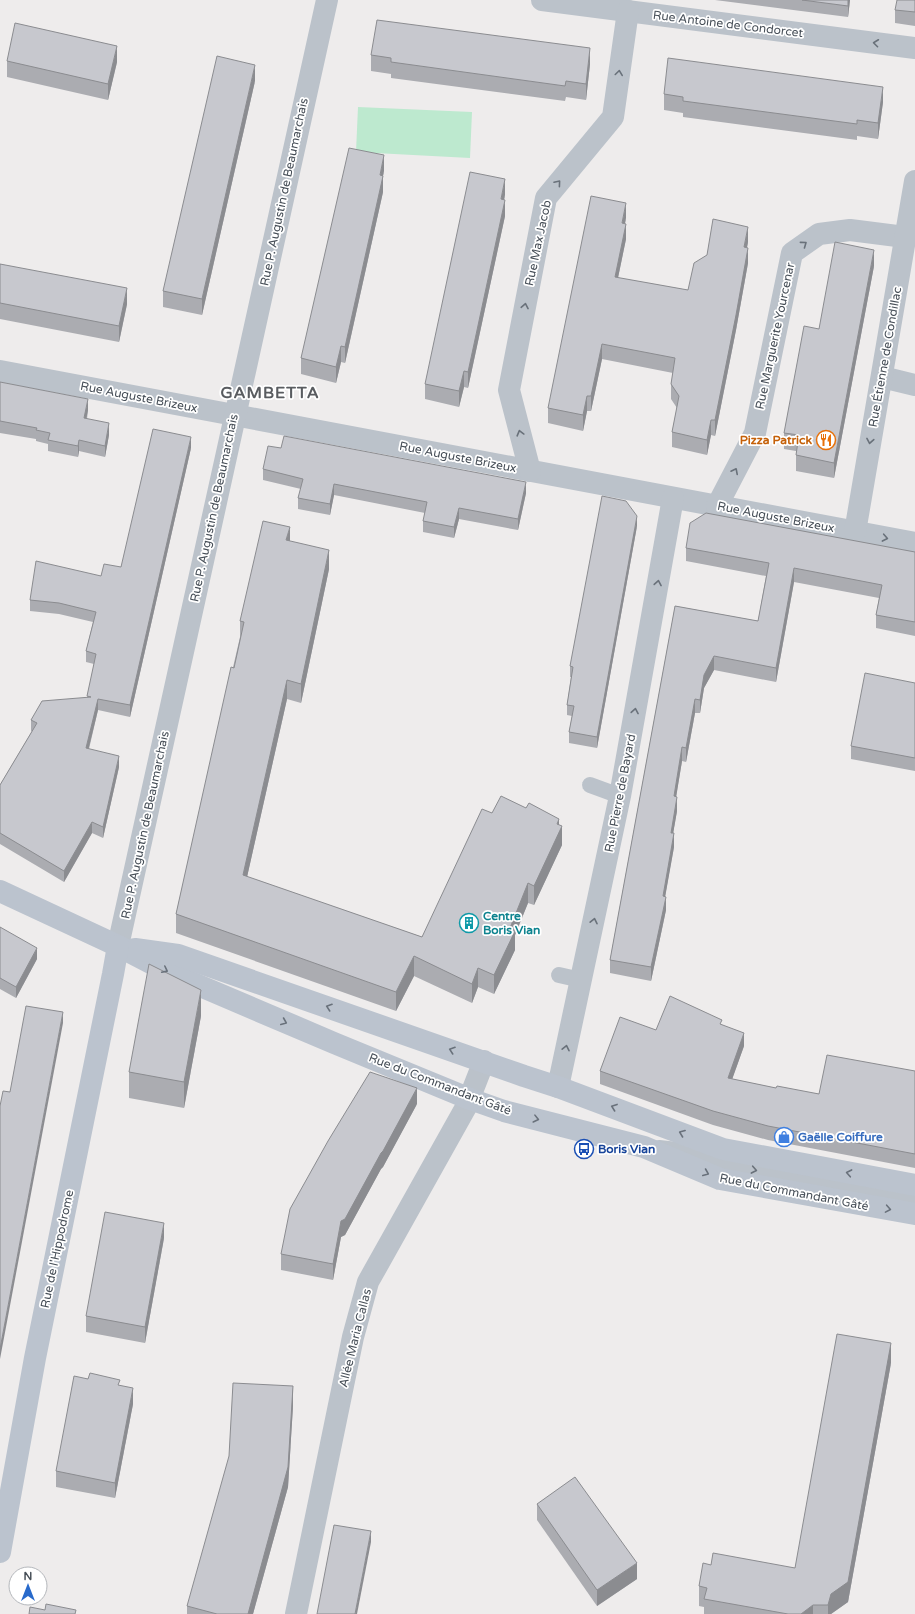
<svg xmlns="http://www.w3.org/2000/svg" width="915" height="1614" viewBox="0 0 915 1614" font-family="'Varela Round',sans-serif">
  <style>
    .green { fill: #bde9cf }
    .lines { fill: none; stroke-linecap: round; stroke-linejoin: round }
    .lane { stroke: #bbc2ca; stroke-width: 16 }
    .street { stroke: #bbc2ca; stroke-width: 22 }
    .secondary { stroke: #bbc3ce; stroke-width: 22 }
    .wall { fill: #abacb1 }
    .shaded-wall { fill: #8b8c90 }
    .building { fill: #c7c8ce; stroke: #8b8c90 }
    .oneway { stroke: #69717a }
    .oneway2 { stroke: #69717b }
    .labels { text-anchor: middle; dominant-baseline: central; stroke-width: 3.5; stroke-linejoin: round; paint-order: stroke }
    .street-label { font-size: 12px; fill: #464e57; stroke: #fff }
    .food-label { font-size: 12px; font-weight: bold; fill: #c56008; stroke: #fff; text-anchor: end }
    .culture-label { font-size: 12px; font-weight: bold; fill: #0d838f; stroke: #fff; text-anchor: start }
    .shop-label { font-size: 12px; font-weight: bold; fill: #366cbe; stroke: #fff; text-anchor: start }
    .transit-label { font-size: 12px; font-weight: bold; fill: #164399; stroke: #fff; text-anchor: start }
    .district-label { font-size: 16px; font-weight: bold; letter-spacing: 1px; fill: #595c60; stroke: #fff }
  </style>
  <rect width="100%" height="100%" fill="#eeecec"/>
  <path class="green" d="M358,107l114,5 -2,46 -114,-6z"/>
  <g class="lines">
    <g class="lane">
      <path d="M590,785l30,11"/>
      <path d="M559,975l22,5"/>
      <path d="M659,1148l45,5 18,11 193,36"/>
    </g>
    <g class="street">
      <path d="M542,0l373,48"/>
      <path d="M0,371l915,172"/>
      <path d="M882,377l33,8"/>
      <path d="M530,471l-21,-81 37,-192 67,-81 15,-106"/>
      <path d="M717,506l38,-73 37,-180 27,-19 31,-4 55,7"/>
      <path d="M855,532l60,-351"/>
      <path d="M118,946l209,-946"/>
      <path d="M558,1087l62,-291 53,-298"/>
      <path d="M296,1614l57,-277 15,-55 98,-175 18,-46"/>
    </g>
    <g class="secondary">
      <path d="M0,891l118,55 54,28 162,69 136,56 34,12 140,36 76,32 195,35"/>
      <path d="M135,949l43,6 346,121 34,11 165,62 192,36"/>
      <path d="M0,1552l35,-194 78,-384 5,-28"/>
    </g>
  </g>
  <g class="wall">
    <path d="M715,0h135l-2,17z"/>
    <path d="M915,0v26l-20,-3v-13z"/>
    <path d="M371,55l219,9 -4,36 -20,-3 -1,4 -174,-23v-4l-20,-3z"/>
    <path d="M7,61l110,1 -9,38 -101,-23z"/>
    <path d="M255,81l-53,234 -39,-8v-16z"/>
    <path d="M664,94l219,8 -5,37 -21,-3v4l-174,-23v-4l-19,-3z"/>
    <path d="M384,171l-1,5v16l-38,171 -4,-1 -5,21 -35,-9v-16z"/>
    <path d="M505,195l-1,5 1,16 -37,172 -4,-1 -5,20 -34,-8v-15z"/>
    <path d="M626,218l-1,6 1,15 -8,39 70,12 60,-48 -1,6 1,15 -12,67 -21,106 -4,-1 -4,20 -35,-8v-15l5,-24 -6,-9v-15l2,-11 -71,-14 -11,52h-4l-4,20 -35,-8v-15z"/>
    <path d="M0,264l127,40 -8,38 -119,-23z"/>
    <path d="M874,266l-40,212 -38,-7v-20l-12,-2v-16l35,-104z"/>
    <path d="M0,382l88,28 -1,9 22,16 -4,22 -26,-6 -1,6 -30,-6v-7l-12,-3v-2l-36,-6z"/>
    <path d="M191,448l-61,269 -32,-7 -9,39 30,18 -16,71 -11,-5 -28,49 -64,-38v-59l32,-54h-1v-11l56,-22 7,-34 -8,-2v-11l7,-29 -34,-8 -29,-3v-11l71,-24 20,-9z"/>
    <path d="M263,469l263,24 -8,37 -59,-11 -5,19 -31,-6v-11l2,-8 -91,-18 -4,20 -32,-6v-11l3,-9 -38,-9z"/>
    <path d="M637,526l-40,222 -28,-5v-11l3,-16 -5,-1v-10l4,-28h-1v-11z"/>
    <path d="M290,541l39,28 -28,134 -14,-4 -40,178 175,60 70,-124 67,11 3,21 -28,60 -6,-2 -13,32v15l-21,44 -16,-7 -6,16 -58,-27 -18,35 -220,-78v-19l64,-277v-16z"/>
    <path d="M686,548l229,4v84l-39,-8v-13l3,-17 -85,-16 -18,100 -62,-12 -10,18 -4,25h-5l-9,49 -4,-1 -6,36 1,14 -4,22 1,14 -9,49 1,14 -15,71 -41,-8v-13l65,-354 83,15 8,-45 -80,-15z"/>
    <path d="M915,683v88l-64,-12v-13z"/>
    <path d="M0,927l37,32 -21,39 -16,-9z"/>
    <path d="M201,1016l-17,92 -55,-10v-26z"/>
    <path d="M722,1025l22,21 -12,33 44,9 43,6 96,-23v97l-147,-28 -55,-15 -113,-41v-13l56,-41z"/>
    <path d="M417,1104l-34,63 -2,2 -36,66 -4,2 -8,43 -52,-10v-16z"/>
    <path d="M164,1238l-19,105 -59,-11v-16z"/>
    <path d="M891,1363l-43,239 -17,12h-127v-7l-5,-1v-20l12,-21 84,3z"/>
    <path d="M120,1385l13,19 -18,94 -59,-11v-16z"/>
    <path d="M293,1406l-5,81 -35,127h-66v-8z"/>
    <path d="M537,1504l100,75 -40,27 -60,-86z"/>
  </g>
  <g class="shaded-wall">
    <path d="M848,0h2l-2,17z"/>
    <path d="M117,46v16l-9,38v-16z"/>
    <path d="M590,48v16l-4,36v-16z"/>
    <path d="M255,65v16l-53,234v-16z"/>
    <path d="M883,87v15l-5,37v-16z"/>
    <path d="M384,155v16l-4,19v-15z"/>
    <path d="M383,176v16l-38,171v-16z"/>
    <path d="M505,179v16l-4,20v-16z"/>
    <path d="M505,200v16l-37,172v-16z"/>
    <path d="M626,203v15l-4,20v-15z"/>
    <path d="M626,224v15l-11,53v-15z"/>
    <path d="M748,227v15l-4,20v-15z"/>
    <path d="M748,248v15l-12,67 -21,106v-16z"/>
    <path d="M874,250v16l-40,212v-15z"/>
    <path d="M127,288v16l-8,38v-16z"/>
    <path d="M602,344v15l-11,52v-15z"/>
    <path d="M341,346v16l-5,21v-16z"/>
    <path d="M464,371v16l-5,20v-16z"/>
    <path d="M587,396v15l-4,20v-16z"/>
    <path d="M88,399v11l-4,20v-12z"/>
    <path d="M711,420v15l-4,20v-15z"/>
    <path d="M109,423v12l-4,22v-11z"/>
    <path d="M191,437v11l-61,269v-12z"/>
    <path d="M79,440v11l-1,6v-11z"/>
    <path d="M526,482v11l-8,37v-11z"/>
    <path d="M334,484v11l-4,20v-11z"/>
    <path d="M459,508v11l-5,19v-11z"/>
    <path d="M637,516v10l-40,222v-11z"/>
    <path d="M290,527v19l-4,-6z"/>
    <path d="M329,550v19l-28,134v-19z"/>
    <path d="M794,568v14l-18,100v-14z"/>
    <path d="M714,656v14l-10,18 -4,25v-13l4,-25z"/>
    <path d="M287,680v19l-44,196v-20z"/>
    <path d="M98,699v11l-12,49v-11z"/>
    <path d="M695,699v14l-9,49v-14z"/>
    <path d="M682,747v14l-8,49v-14z"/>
    <path d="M119,756v11l-16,71v-11z"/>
    <path d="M677,797v14l-6,35v-13z"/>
    <path d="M559,819v13l3,-6v19l-28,60v-19z"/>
    <path d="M92,822v11l-28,49v-11z"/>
    <path d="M674,833v14l-11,62v-13z"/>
    <path d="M528,883v20l-13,32v15l-21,44v-19l16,-47z"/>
    <path d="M666,897v13l-15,71v-14z"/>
    <path d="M37,948v11l-21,39v-11z"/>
    <path d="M414,956v20l-18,35v-19z"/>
    <path d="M478,968v19l-6,16v-19z"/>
    <path d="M201,990v26l-17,92v-26z"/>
    <path d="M63,1012v11l-63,336v-10z"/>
    <path d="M744,1033v13l-16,45v-13z"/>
    <path d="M417,1088v16l-34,63 -2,2 -36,66 -4,2 -8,43v-16l8,-43 40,-68z"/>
    <path d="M164,1223v15l-19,105v-16z"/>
    <path d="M891,1343v20l-43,239 -17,12h-3v-9z"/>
    <path d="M293,1386v20l-5,81 -35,127h-5z"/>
    <path d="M133,1388v16l-18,94v-15z"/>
    <path d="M371,1531v11l-14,72h-2z"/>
    <path d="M637,1563v16l-40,27v-16z"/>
    <path d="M813,1605v9h-12z"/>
  </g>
  <g class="building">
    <path d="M802,0h46v6z"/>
    <path d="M897,0h18v12l-20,-2z"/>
    <path d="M377,20l213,28 -4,36 -20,-3 -1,5 -174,-24v-4l-20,-3z"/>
    <path d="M15,23l102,23 -9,38 -101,-23z"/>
    <path d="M217,56l38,9 -53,234 -39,-8z"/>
    <path d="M668,58l215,29 -5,36 -21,-3v4l-174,-23v-4l-19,-3z"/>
    <path d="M349,148l35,7 -4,20 3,1 -38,171 -4,-1 -5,21 -35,-9z"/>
    <path d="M470,172l35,7 -4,20 4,1 -37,172 -4,-1 -5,20 -34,-7z"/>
    <path d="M591,196l35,7 -4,20 4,1 -11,53 73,13 6,-27 13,-8 6,-36 35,8 -4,20 4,1 -12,67 -21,105h-4l-4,20 -35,-8 7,-36 -8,-12 4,-26 -73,-14 -11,52h-4l-4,19 -35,-7z"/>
    <path d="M835,242l39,8 -40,213 -38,-8 3,-20 -15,-2 20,-107 15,3z"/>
    <path d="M0,264l127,24 -8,38 -119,-23z"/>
    <path d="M0,382l88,17 -4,19 25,5 -4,23 -26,-6 -1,6 -30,-6 2,-7 -14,-3 1,-2 -37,-7z"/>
    <path d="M153,429l38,8 -61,268 -32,-6 -12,49 33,8 -16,71 -11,-5 -28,49 -64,-38v-48l37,-62 -6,-3 11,-19 49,-4 -4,-1 9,-42 -10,-3 10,-39 -37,-9 -29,-3 6,-39 65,15 3,-12 17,3z"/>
    <path d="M284,436l242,46 -8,37 -59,-11 -5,19 -31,-6 4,-19 -93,-18 -4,20 -32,-6 5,-19 -40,-10 5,-23 13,2z"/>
    <path d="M602,496l24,5 11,15 -40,221 -28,-5 5,-26 -7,-1 6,-38 -3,-1z"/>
    <path d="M706,513l209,39v70l-39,-7 6,-30 -88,-17 -18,100 -62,-12 -10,19 -4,25 -5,-1 -9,49 -4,-1 -8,49 3,1 -6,36h3l-11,63 3,1 -15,70 -41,-7 65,-354 83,15 11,-58 -83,-15 4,-25z"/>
    <path d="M263,521l27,6 -4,13 43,10 -28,134 -14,-4 -44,195 179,62 60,-128 10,4 9,-17 25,12 3,-5 30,16 -2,5 5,2 -28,60 -6,-3 -18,45 5,3 -21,44 -16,-7 -6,16 -58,-28 -18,36 -220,-78 55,-247 3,1 10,-46 -4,-1z"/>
    <path d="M865,673l50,10v75l-64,-12z"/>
    <path d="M0,927l37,21 -21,39 -16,-9z"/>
    <path d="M149,964l52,26 -17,92 -55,-10z"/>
    <path d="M670,996l52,24 -2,4 24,9 -16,45 48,10 1,-2 42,8 8,-39 88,16v83l-147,-28 -55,-15 -113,-40 20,-54 36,13z"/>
    <path d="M26,1006l37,6 -63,337v-243l3,-15 7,1z"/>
    <path d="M370,1072l47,16 -34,63 -2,2 -36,66 -4,2 -8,43 -52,-10 9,-45 38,-68z"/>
    <path d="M105,1212l59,11 -19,104 -59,-11z"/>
    <path d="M837,1334l54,9 -43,239 -17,12 -3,11h-15l-12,9h-13l-84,-15 3,-11 -8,-2 4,-23 8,2 2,-12 82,15z"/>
    <path d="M90,1373l30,7 -2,5 15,3 -18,95 -59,-12 18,-95 14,3z"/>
    <path d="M233,1383l60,3 -5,81 -40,147h-31l-30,-8 42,-150z"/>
    <path d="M575,1477l62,86 -40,27 -60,-86z"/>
    <path d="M334,1525l37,6 -16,83h-38z"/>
    <path d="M46,1604l30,6 -1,4h-46l1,-7 15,3z"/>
  </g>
  <defs><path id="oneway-chevron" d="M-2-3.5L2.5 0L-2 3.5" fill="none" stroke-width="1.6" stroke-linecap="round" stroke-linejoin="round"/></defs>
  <g class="oneway">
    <use href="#oneway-chevron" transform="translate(876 43) rotate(-173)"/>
    <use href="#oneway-chevron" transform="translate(619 73) rotate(-82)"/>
    <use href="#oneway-chevron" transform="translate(558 183) rotate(-50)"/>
    <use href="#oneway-chevron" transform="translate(804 244) rotate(-36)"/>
    <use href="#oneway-chevron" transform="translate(525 306) rotate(-79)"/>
    <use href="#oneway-chevron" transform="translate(520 433) rotate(-105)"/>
    <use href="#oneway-chevron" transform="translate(870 441) rotate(100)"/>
    <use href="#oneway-chevron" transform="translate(735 471) rotate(-63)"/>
    <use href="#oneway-chevron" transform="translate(885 538) rotate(11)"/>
    <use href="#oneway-chevron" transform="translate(658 583) rotate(-80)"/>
    <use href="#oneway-chevron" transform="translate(635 711) rotate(-80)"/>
    <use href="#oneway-chevron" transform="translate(594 921) rotate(-78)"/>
    <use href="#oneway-chevron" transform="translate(566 1048) rotate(-78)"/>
    <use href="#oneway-chevron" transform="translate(754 1170) rotate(11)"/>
  </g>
  <g class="oneway2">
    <use href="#oneway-chevron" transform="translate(165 970) rotate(27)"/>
    <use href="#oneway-chevron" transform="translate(329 1007) rotate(-161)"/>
    <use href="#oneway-chevron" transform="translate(284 1022) rotate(23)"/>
    <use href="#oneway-chevron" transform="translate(452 1050) rotate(-161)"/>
    <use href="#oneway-chevron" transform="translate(614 1107) rotate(-160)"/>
    <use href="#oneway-chevron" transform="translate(536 1119) rotate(14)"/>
    <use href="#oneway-chevron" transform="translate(682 1133) rotate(-159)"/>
    <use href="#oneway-chevron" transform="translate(706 1173) rotate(23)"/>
    <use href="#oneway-chevron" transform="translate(849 1173) rotate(-169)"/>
    <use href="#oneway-chevron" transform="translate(888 1209) rotate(10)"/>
  </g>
  <defs>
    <symbol id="restaurant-ring" viewBox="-11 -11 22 22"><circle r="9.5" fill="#fff" stroke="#e8710a" stroke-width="1.5"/><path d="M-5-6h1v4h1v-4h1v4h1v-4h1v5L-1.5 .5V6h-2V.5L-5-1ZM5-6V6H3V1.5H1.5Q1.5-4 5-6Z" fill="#e8710a"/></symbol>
    <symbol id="building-ring" viewBox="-11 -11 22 22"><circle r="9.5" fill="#fff" stroke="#0f9aa8" stroke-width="1.5"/><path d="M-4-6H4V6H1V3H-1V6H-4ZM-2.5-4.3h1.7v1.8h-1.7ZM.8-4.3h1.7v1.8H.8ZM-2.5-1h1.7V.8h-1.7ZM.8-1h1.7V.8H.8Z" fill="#0f9aa8"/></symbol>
    <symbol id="shop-ring" viewBox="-11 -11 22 22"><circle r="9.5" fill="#fff" stroke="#3f7fe0" stroke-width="1.5"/><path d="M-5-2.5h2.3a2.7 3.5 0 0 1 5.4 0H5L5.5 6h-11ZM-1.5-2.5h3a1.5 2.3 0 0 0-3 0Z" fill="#3f7fe0"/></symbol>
    <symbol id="bus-ring" viewBox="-11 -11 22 22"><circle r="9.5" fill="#fff" stroke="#1a4fb4" stroke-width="1.5"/><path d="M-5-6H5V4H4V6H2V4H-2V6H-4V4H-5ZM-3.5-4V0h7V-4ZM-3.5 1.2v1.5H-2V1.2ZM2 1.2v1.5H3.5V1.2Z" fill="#1a4fb4"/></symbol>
  </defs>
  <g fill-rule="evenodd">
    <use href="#restaurant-ring" x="815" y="429" width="22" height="22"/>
    <use href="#building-ring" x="458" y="912" width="22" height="22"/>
    <use href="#shop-ring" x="773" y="1126" width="22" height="22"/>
    <use href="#bus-ring" x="573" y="1138" width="22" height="22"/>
  </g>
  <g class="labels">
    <g class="street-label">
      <text transform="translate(728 24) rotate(7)">Rue Antoine de Condorcet</text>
      <text transform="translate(284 192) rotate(-78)">Rue P. Augustin de Beaumarchais</text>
      <text transform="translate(538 243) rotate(-78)">Rue Max Jacob</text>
      <text transform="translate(775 336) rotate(-78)">Rue Marguerite Yourcenar</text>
      <text transform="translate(885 357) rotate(-80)">Rue Étienne de Condillac</text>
      <text transform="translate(139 397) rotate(11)">Rue Auguste Brizeux</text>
      <text transform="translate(458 457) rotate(11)">Rue Auguste Brizeux</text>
      <text transform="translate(214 508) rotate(-78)">Rue P. Augustin de Beaumarchais</text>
      <text transform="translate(776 517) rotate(11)">Rue Auguste Brizeux</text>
      <text transform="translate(620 793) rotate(-79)">Rue Pierre de Bayard</text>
      <text transform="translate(145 825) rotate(-78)">Rue P. Augustin de Beaumarchais</text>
      <text transform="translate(440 1084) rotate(21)">Rue du Commandant Gâté</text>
      <text transform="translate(794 1192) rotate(11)">Rue du Commandant Gâté</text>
      <text transform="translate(57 1249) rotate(-78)">Rue de l'Hippodrome</text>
      <text transform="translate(355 1338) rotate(-76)">Allée Maria Callas</text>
    </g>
    <g class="food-label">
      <text x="812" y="440">Pizza Patrick</text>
    </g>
    <g class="culture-label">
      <text x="483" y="916">Centre<tspan x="483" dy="14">Boris Vian</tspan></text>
    </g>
    <g class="shop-label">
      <text x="798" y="1137">Gaëlle Coiffure</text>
    </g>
    <g class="transit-label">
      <text x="598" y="1149">Boris Vian</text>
    </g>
    <g class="district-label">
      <text x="270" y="393">GAMBETTA</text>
    </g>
  </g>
  <g transform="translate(28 1586)"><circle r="19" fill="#ffffff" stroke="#b5b8bc"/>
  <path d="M0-3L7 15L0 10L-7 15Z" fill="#296acb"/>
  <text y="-6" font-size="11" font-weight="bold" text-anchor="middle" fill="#464e57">N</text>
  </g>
</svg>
